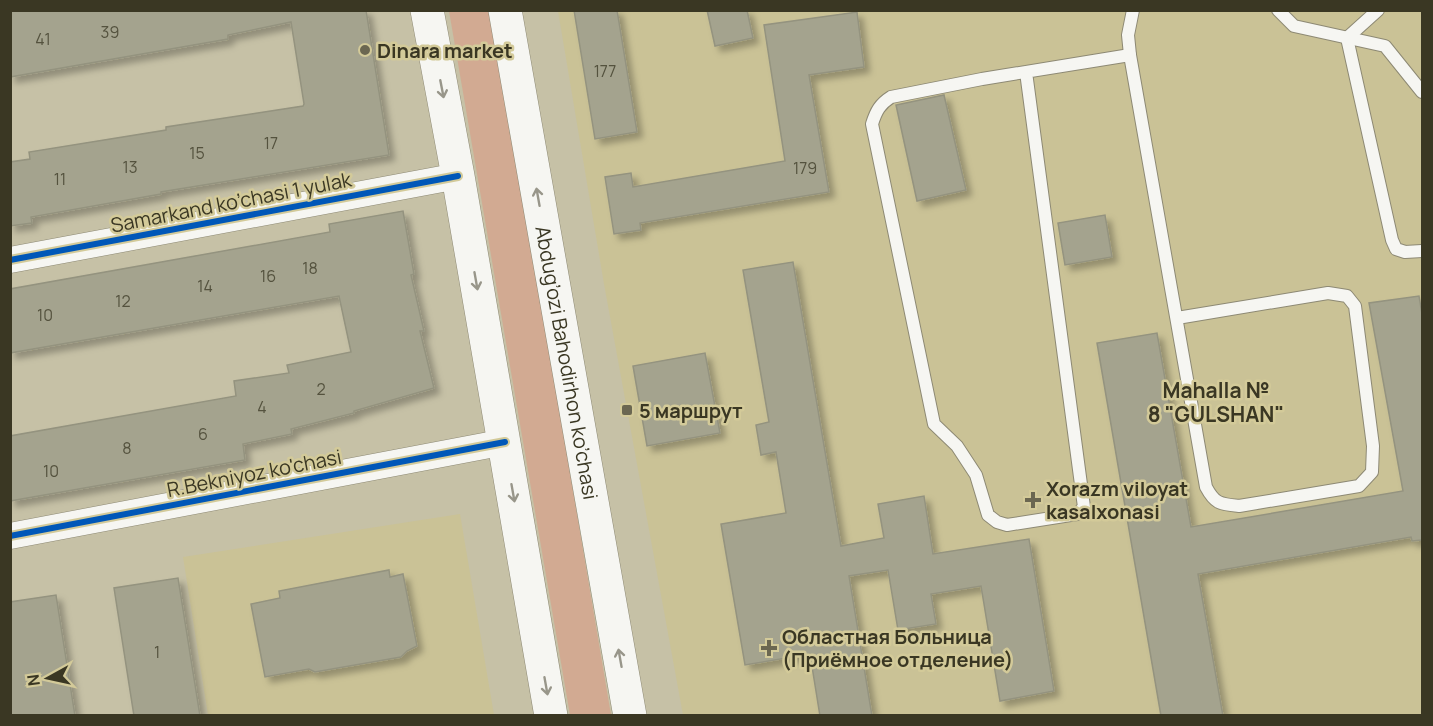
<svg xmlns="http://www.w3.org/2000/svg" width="1433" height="726" viewBox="0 0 1433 726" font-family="Manrope,sans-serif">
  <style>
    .built { fill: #cac296 }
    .green { fill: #d2aa92 }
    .building { fill: #a4a38e; stroke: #94937f; stroke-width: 1.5; filter: url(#shadow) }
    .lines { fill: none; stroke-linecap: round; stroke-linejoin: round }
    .lane-casing { stroke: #8d8974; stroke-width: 14 }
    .street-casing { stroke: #8d8974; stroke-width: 27 }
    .secondary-casing { stroke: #8d8974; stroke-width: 34 }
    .lane { stroke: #f6f6f2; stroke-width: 12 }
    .street { stroke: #f6f6f2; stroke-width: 26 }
    .secondary { stroke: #f6f6f2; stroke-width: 33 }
    .cycleway-casing { stroke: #d3ca99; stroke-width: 10 }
    .cycleway { stroke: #0057b8; stroke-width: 6 }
    .oneway { stroke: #98968a }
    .poi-dot { fill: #6b6751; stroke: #d3ca99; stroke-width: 2 }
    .labels { text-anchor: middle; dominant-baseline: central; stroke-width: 5; stroke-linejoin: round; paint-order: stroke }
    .number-label { font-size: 16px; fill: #54523e }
    .poi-label { font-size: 20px; font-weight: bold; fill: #3a3723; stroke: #d3ca99; text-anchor: start }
    .street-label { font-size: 20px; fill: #3a3723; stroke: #d3ca99 }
    .neighbourhood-label { font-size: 21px; font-weight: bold; fill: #3a3723; stroke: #d3ca99 }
  </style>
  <defs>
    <filter id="shadow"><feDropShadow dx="5.5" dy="5.5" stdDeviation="3" flood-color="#0004"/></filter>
  </defs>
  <rect width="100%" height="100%" fill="#c6c1a6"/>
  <g class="built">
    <path d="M558,11h864v704h-739l-79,-431z"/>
    <path d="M460,514l34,201h-286l-25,-158z"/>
  </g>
  <path class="green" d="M449,11h43l119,704h-41z"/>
  <g class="building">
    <path d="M10,10h356l23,145 -228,37v2l-130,23 1,6 -22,3v-64l20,-3 -1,-7 137,-22v-3l137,-21 1,-2 -13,-82 -63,13v4l-218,38z"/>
    <path d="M574,10h43l20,122 -42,7z"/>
    <path d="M707,10h40l6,28 -38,8z"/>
    <path d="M857,12l7,55 -55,8 20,117 -189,31 1,7 -27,4 -9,-57 26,-4 2,14 152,-26 -21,-136z"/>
    <path d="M944,95l22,95 -49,11 -21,-96z"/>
    <path d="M403,211l11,63 -3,1 13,56h-4l14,57 -80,23v2l-63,16 1,5 -49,10 2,16 -235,41v-65l226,-40 -2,-15 55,-8 -2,-8 64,-13 -12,-56 -329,57v-64l320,-57 -1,-8z"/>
    <path d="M1105,215l7,42 -47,8 -7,-42z"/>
    <path d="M793,262l48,284 43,-8 -6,-34 46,-8 9,58 96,-15 25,152 -54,10 -19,-115 -50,8 5,30 -38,6 -10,-60 -39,6 23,140h-52l-10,-62 -65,11 -24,-141 65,-11 -10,-61 -15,3 -5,-30 13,-3 -26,-152z"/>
    <path d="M1419,296l3,18v226l-10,1 -1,-4 -213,37 25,142h-62l-64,-373 60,-10 34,194 212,-36 -34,-188z"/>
    <path d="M705,353l15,80 -73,13 -14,-80z"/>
    <path d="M389,570l1,7 13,-3 14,72 -10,5 -6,6 -86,15 -6,-3 -44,8 -14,-73 29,-6 -1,-7z"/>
    <path d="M178,578l22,138h-66l-20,-128z"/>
    <path d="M56,595l19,121h-65v-114z"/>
  </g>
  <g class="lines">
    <defs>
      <g id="lane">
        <path d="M1133,10l-5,25 2,20 76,432c9,17 14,17 33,19l120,-20 13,-14 1,-26 -18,-140 -8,-10 -19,-3 -151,25"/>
        <path d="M1278,10l16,16 91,20 37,46"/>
        <path d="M1347,38l45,202 4,9 9,3 17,-1"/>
        <path d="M1347,38l31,-28"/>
        <path d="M1026,72l58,435 -7,7 -70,11 -10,-3 -9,-7 -12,-40 -19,-29 -23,-22 -62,-300c4,-13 8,-20 19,-27l91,-18 148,-24"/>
      </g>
      <g id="street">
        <path d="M10,260l448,-84"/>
        <path d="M10,536l495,-94"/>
      </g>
      <g id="secondary">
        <path d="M427,10l31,166 93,540"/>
        <path id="s1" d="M505,10l125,706"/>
      </g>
    </defs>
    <use href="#lane" class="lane-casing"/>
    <use href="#street" class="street-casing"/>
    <use href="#secondary" class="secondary-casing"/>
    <use href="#lane" class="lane"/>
    <use href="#street" class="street"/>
    <use href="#secondary" class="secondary"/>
    <defs>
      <g id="cycleway">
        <path d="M10,260l448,-84"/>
        <path d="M10,536l495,-94"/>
      </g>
    </defs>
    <use href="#cycleway" class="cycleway-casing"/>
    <use href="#cycleway" class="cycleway"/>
  </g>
  <defs><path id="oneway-shaft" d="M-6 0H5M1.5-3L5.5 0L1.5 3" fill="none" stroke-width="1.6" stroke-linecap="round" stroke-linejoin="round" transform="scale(1.5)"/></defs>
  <g class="oneway">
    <use href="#oneway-shaft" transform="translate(442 89) rotate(79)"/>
    <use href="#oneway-shaft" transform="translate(538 197) rotate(-100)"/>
    <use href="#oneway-shaft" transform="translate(476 281) rotate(80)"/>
    <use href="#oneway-shaft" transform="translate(513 493) rotate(80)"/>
    <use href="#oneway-shaft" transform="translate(620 658) rotate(-100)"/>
    <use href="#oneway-shaft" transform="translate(546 686) rotate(80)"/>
  </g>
  <g class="poi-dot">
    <circle cx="365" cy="50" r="6"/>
    <rect x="621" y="404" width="12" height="12" rx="3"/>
    <path d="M1030 491h6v6h6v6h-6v6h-6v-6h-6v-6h6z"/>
    <path d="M766 639h6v6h6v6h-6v6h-6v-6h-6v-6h6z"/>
  </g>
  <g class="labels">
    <g class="number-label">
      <text x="110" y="32">39</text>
      <text x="43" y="39">41</text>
      <text x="605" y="71">177</text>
      <text x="271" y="143">17</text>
      <text x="197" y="153">15</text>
      <text x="130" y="167">13</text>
      <text x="805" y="168">179</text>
      <text x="60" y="179">11</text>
      <text x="310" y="268">18</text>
      <text x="268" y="276">16</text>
      <text x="205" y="286">14</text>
      <text x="123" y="301">12</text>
      <text x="45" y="315">10</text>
      <text x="321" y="389">2</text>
      <text x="262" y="407">4</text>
      <text x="203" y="434">6</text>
      <text x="127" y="448">8</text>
      <text x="51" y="471">10</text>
      <text x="157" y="652">1</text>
    </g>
    <g class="poi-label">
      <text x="377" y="50">Dinara market</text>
      <text x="639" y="410">5 маршрут</text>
      <text x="1046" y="488">Xorazm viloyat<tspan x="1046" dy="23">kasalxonasi</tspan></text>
      <text x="782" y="636">Областная Больница<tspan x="782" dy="23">(Приёмное отделение)</tspan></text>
    </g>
    <g class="street-label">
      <text transform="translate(231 202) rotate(-11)">Samarkand ko’chasi 1 yulak</text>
      <text stroke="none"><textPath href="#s1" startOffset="358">Abdug’ozi Bahodirhon ko’chasi</textPath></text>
      <text transform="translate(254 473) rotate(-11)">R.Bekniyoz ko'chasi</text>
    </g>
    <g class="neighbourhood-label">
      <text x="1216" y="390">Mahalla №<tspan x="1216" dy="24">8 "GULSHAN"</tspan></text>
    </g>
  </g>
  <rect width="1433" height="726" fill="none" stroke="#3a3723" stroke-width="24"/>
  <g transform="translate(48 678) rotate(262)" stroke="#d3ca99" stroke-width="4.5" paint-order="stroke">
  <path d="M0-4.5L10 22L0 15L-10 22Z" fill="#3a3723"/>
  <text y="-9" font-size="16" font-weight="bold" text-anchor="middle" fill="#3a3723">N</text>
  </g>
</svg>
